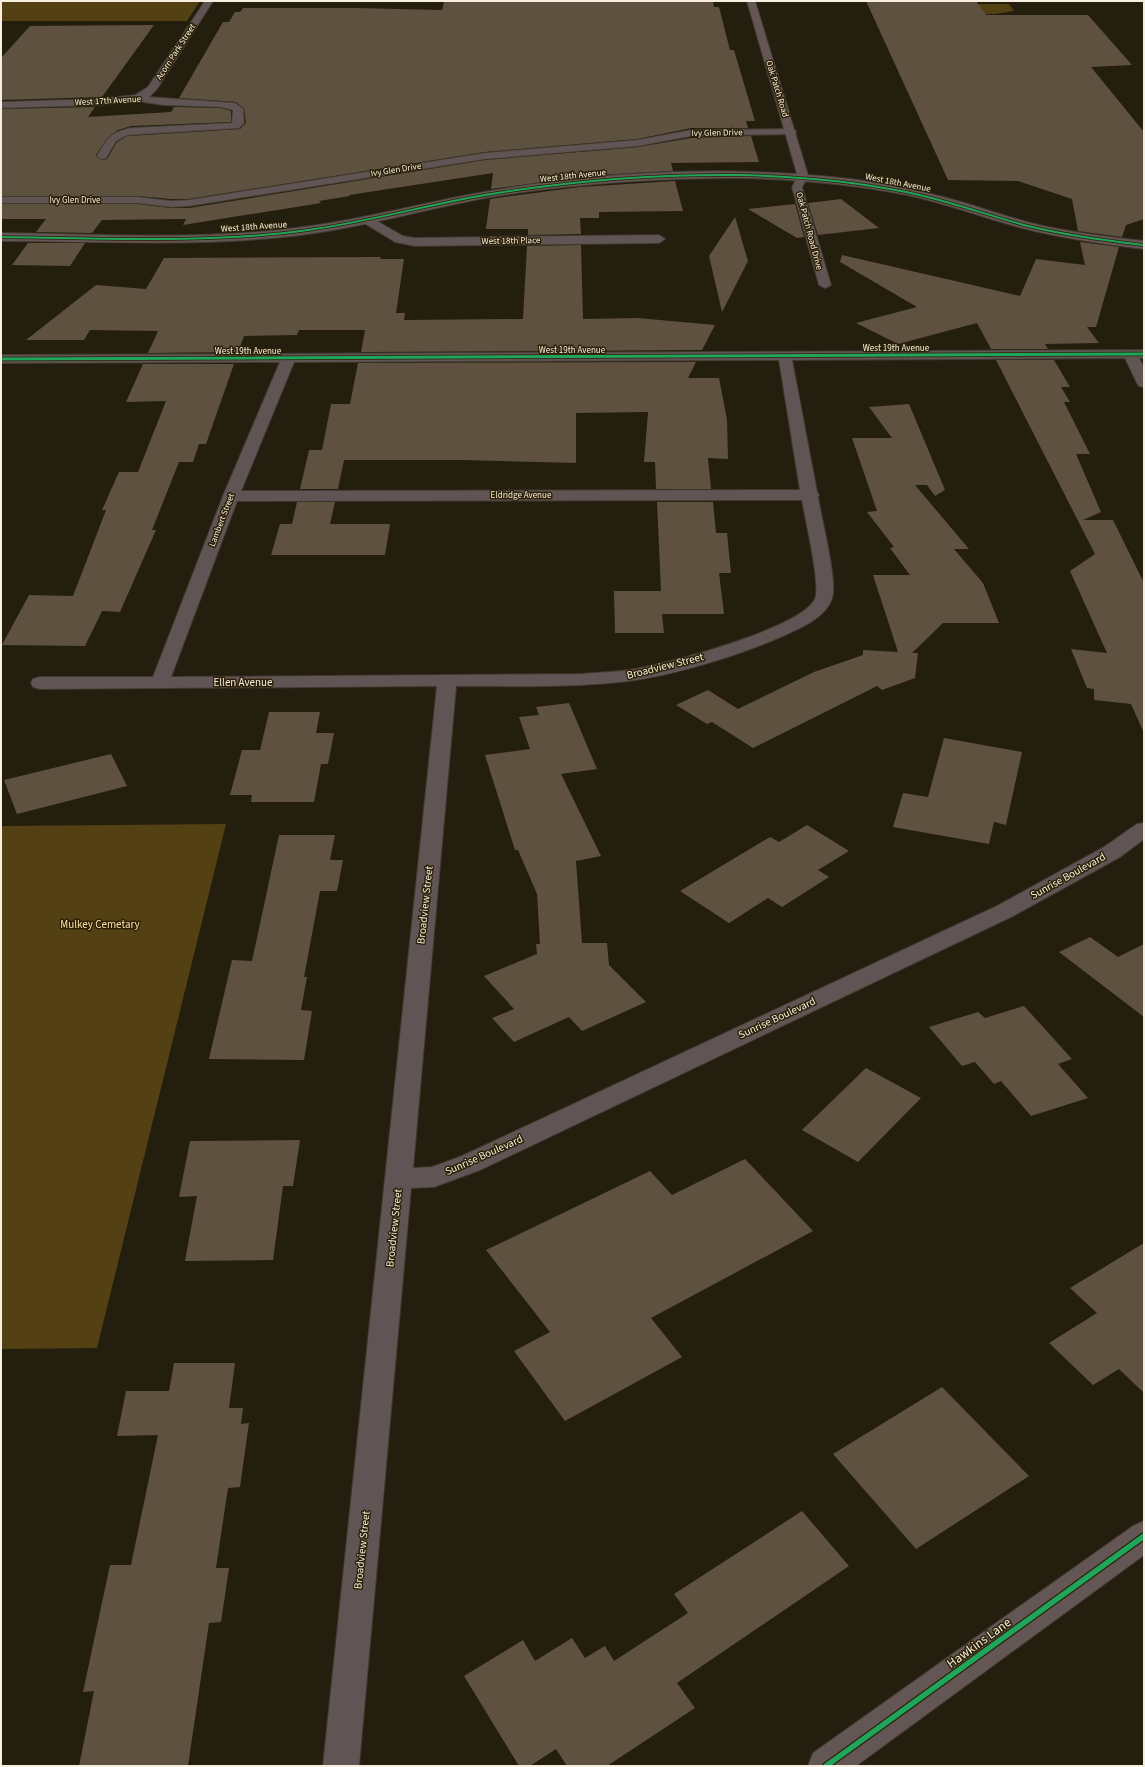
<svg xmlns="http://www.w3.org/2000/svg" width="1145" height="1767" viewBox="0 0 1145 1767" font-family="'Source Sans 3',sans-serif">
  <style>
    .green { fill: #544113 }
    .building { fill: #5f513f }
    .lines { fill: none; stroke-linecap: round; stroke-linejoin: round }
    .lane-casing { stroke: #403a2e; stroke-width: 2 }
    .street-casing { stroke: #403a2e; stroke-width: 2 }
    .secondary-casing { stroke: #403a2e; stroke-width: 2 }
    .lane { fill: #605454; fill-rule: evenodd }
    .street { fill: #605454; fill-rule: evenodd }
    .secondary { fill: #635654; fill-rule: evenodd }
    .cycleway-far2-casing { stroke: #2c2107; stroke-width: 3.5 }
    .cycleway-far1-casing { stroke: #2c2107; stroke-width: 4.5 }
    .cycleway-casing { stroke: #2c2107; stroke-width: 8 }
    .cycleway-far2 { stroke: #20a55d; stroke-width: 2 }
    .cycleway-far1 { stroke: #20a55d; stroke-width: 3 }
    .cycleway { stroke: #20a55d; stroke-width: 5.5 }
    .labels { text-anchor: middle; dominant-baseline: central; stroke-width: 3; stroke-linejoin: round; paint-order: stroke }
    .far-street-label { font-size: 9px; fill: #f6efdf; stroke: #2c2107 }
    .street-label { font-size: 11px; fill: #f6efdf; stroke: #2c2107 }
    .park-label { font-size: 11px; fill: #fbe0a5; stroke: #2c2107 }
    .near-street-label { font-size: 13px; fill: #f6efdf; stroke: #2c2107 }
  </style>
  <rect width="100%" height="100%" fill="#241e0f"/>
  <g class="green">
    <path d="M1,1h199l-13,20h-186z"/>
    <path d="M894,4h115l5,7 -19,3h-91z"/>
    <path d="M226,824l-129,524 -96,1v-523z"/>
  </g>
  <g class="building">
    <path d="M603,1h110l1,6h5l11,43h4l21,71h-9l2,7h-57l-53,11 -153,13 -296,47h-18l-33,-3h-137v-87l94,-2 -7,10 83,-5 3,-5 47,1 10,3v11l-100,4 -13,4 -12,10 -10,15 6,5 5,-1 10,-17 10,-6 113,-7 6,-6 -2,-14 -8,-7 -57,-4 44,-76h6l6,-10h5l3,-4h113l86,2 2,-8h159z"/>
    <path d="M866,1h110l10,14h102l44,50 -41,2 53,65v87l-18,6 -4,12 -44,-6 -6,-32 -54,-18 -70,-1z"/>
    <path d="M154,25l-52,72 -101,3v-42l29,-32z"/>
    <path d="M751,136l8,26 -88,1 2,8 -73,4 -109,14 2,-16 -144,22 1,1 -31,5 2,2 -138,22 3,-6 -84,1 -10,13 -56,-1 10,-13h-45v-15h137l33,4h18l296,-48 153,-13 53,-9z"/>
    <path d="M675,181l8,30 -84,1v6h-19l1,16 -53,1v-6h-42l4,-30 90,-12z"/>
    <path d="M841,199l38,29 -61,7 -10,-32z"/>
    <path d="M795,204l9,33 -7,1 -49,-29z"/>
    <path d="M735,217l13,44 -26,51 -13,-56z"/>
    <path d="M1080,242l39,5 -23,80h-9l12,16 -54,1 3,5h-57l-14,-26 -79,21 -42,-21 61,-16 -77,-45 2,-7 178,41 16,-37 49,6z"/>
    <path d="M28,243h57l-15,23 -58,-1z"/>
    <path d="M581,245l2,74 55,-1 77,7 -13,25 -341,2 4,-22h-66l-2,5 -53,1 -6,16 -90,1 10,-22 -68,-1 -6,10h-58l70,-55 50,4 18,-31 217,-1 -1,2h24l-8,54h9l-1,7 119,-1 4,-73z"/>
    <path d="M996,360h58l16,27h-9l9,15h-6l26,52h-14l25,58 -18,8h30l31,63v150l-13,-29 -37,-4v-11l-7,-1 -16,-39 36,4 -37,-82 25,-17z"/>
    <path d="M696,362l-8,16h31l8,42 1,39 -20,-1 3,31h-55l-1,-27h-11l4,-50 -72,1v50l-114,-3h-118l-6,29h-38l9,-39h13l9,-46h19l8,-41z"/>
    <path d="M143,364h91l-28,80h-7l-6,18h-14l-27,68h4l-36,82 -18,-1 -17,35 -83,-1 27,-50 44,1 33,-86h-4l17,-38h19l28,-71 -40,1z"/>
    <path d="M909,404l36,86 -10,6 -8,-11h-12l54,64h-15l29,34 16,40h-56l-31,30h6l-3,25 -33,12 -5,-4 -124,62 -41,-26 -5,2 -31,-19 32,-15 30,19 76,-37 49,-17v-5l35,2 -25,-77h37l-20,-27 4,-1 -27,-35 10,-1 -25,-73h40l-23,-31z"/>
    <path d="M297,502h38l-5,22h60l-5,31h-114l9,-31h12z"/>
    <path d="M657,502h56l3,31h11l4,40h-12l5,41h-62l2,19h-49l-1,-42h47z"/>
    <path d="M569,703l28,66 -36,5 40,82 -25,5 6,82h25l2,22 37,37 -64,29 -13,-14 -55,25 -22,-24 22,-9 -30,-33 53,-22 -1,-10h4l-3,-50 -19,-44h-3l-30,-95 45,-6 -11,-32 20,-2 -3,-8z"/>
    <path d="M269,712h51l-4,21h18l-6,31h-7l-7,38h-63l1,-7h-22l12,-45h18z"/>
    <path d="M944,738l78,14 -16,73 -12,-3 -5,22 -96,-17 10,-34 25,4z"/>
    <path d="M111,754l16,32 -110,28 -13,-34z"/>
    <path d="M807,825l42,26 -31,19 11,7 -47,30 -14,-9 -39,25 -49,-32 90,-54 9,5z"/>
    <path d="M279,835h56l-5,25h13l-6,31h-17l-16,86h3l-6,33 11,1 -8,49 -95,-1 23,-99 20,1z"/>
    <path d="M1090,937l28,20 26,-13v73l-85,-65z"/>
    <path d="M1024,1006l48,53 -14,5 30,34 -57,18 -30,-35 -7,3 -19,-22 -13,4 -33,-39 49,-15 7,6z"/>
    <path d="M866,1068l55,30 -63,64 -56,-32z"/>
    <path d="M300,1140l-7,46h-10l-10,74 -88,1 12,-65 -18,1 11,-56z"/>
    <path d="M745,1159l68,72 -162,87 31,39 -117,64 -51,-70 36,-19 -64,-82 164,-79 22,24z"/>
    <path d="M1144,1243v150l-25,-24 -26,16 -44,-42 48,-30 -27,-25z"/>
    <path d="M174,1363h61l-6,45h14l-2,16 8,-1 -9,64 -12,1 -12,80h13l-8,54 -12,1 -21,143h-109l15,-75 -11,1 27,-127h21l27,-130 -41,1 9,-45h43z"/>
    <path d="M942,1387l87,89 -113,73 -83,-95z"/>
    <path d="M802,1511l47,55 -172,117 18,25 -88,58h-40l-11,-17 -26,17h-11l-55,-90 59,-36 12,21 37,-23 13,20 20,-12 9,15 74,-48 -14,-19z"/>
  </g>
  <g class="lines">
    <defs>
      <path id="lane" d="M803,174l5,3 -6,10 29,98 -6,3 -6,-3 -27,-98 7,-12z"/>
      <g id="street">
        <path d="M205,1h8l-56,88 -8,8 86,6 8,6 1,14 -5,5 -112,7 -11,6 -10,17 -4,1 -5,-3c10,-17 13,-24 34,-28l101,-5 1,-13 -12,-3 -58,-2 -26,-4 -38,4 -98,3v-6l98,-3 36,-4 13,-8z"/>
        <path d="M791,129l4,1 1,2 -1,2 -104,2 -53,10 -153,13 -296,47 -18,1 -33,-4h-137v-6h137l33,4 18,-1 296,-47 153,-13 53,-10z"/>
        <path d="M368,216l35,20 12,2 244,-3 6,4 -6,4 -244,3 -20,-4 -31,-19 -2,-3 2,-3z"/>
        <path d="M1144,350v8h-5l5,10v19l-5,-1 -2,-3 -12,-25 -333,2 25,132 2,3 -1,2c3,20 20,85 14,101 -6,20 -32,30 -49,38 -43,19 -108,39 -154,45 -57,7 -115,5 -173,5l-43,482 19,-1 30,-11 535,-250 107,-59 33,-23 7,-1v16l-24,18 -107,59 -533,254 -46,17 -23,1 -52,578h-36l114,-1080 -397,3 -7,-2 -2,-4 2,-4 7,-2h113l70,-181 57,-134 -279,1v-8zM779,360l21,130 -559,1 53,-129zM802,500c3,18 19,85 13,99 -13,28 -138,62 -170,68 -20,5 -42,5 -63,7l-411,3 66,-176z"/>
      </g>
      <g id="secondary">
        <path d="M747,1h8l53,174c45,3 91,10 135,22 32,8 63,20 96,28 35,8 70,12 105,16v8c-42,-5 -84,-11 -126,-22 -37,-10 -73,-24 -111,-32 -55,-11 -112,-16 -168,-17 -85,0 -171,6 -254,20 -59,11 -117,28 -177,36 -101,14 -205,7 -307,7v-8c103,1 207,8 309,-7 59,-8 116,-24 174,-34 102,-18 209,-25 313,-18z"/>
        <path d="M1144,1521v34l-288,211h-48l5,-13 320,-227z"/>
      </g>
    </defs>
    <use href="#lane" class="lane-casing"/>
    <use href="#street" class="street-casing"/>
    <use href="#secondary" class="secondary-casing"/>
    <use href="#lane" class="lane"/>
    <use href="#street" class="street"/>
    <use href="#secondary" class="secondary"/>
    <defs>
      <path id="cycleway-far2" d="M1,237c102,1 206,7 307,-7 60,-8 118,-25 177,-35 83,-14 169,-21 254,-20 56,1 113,6 167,17 40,8 78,22 118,33 39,10 80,15 120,20"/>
      <path id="cycleway-far1" d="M1,359l1143,-5"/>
      <path id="cycleway" d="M826,1766l318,-230"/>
    </defs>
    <use href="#cycleway-far2" class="cycleway-far2-casing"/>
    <use href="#cycleway-far1" class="cycleway-far1-casing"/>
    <use href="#cycleway" class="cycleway-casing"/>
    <use href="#cycleway-far2" class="cycleway-far2"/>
    <use href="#cycleway-far1" class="cycleway-far1"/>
    <use href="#cycleway" class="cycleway"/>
  </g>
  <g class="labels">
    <g class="far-street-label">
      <text transform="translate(176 52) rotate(-57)">Acorn Park Street</text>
      <text transform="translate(777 89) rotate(73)">Oak Patch Road</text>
      <text transform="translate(108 101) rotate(-3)">West 17th Avenue</text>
      <text transform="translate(717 133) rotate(-1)">Ivy Glen Drive</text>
      <text transform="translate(396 170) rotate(-9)">Ivy Glen Drive</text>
      <text transform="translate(573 176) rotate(-6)">West 18th Avenue</text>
      <text transform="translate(898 183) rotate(11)">West 18th Avenue</text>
      <text x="75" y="200">Ivy Glen Drive</text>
      <text transform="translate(254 227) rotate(-4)">West 18th Avenue</text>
      <text transform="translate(809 231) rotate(75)">Oak Patch Road Drive</text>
      <text transform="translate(511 241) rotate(-1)">West 18th Place</text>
      <text x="896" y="348">West 19th Avenue</text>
      <text x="572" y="350">West 19th Avenue</text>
      <text x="248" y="351">West 19th Avenue</text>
      <text x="521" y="495">Eldridge Avenue</text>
      <text transform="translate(222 520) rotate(-69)">Lambert Street</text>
    </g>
    <g class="street-label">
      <text transform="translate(665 666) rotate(-14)">Broadview Street</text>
      <text x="243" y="682">Ellen Avenue</text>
      <text transform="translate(1068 876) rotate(-29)">Sunrise Boulevard</text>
      <text transform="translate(425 905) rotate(-84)">Broadview Street</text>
      <text transform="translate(777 1018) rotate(-25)">Sunrise Boulevard</text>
      <text transform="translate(484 1155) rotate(-24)">Sunrise Boulevard</text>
      <text transform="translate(394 1228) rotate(-84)">Broadview Street</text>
      <text transform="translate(362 1550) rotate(-84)">Broadview Street</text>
    </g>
    <g class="park-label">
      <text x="100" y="924">Mulkey Cemetary</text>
    </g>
    <g class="near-street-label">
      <text transform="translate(979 1643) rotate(-36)">Hawkins Lane</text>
    </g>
  </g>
  <rect width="1145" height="1767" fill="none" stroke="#f6efdf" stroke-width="4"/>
</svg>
